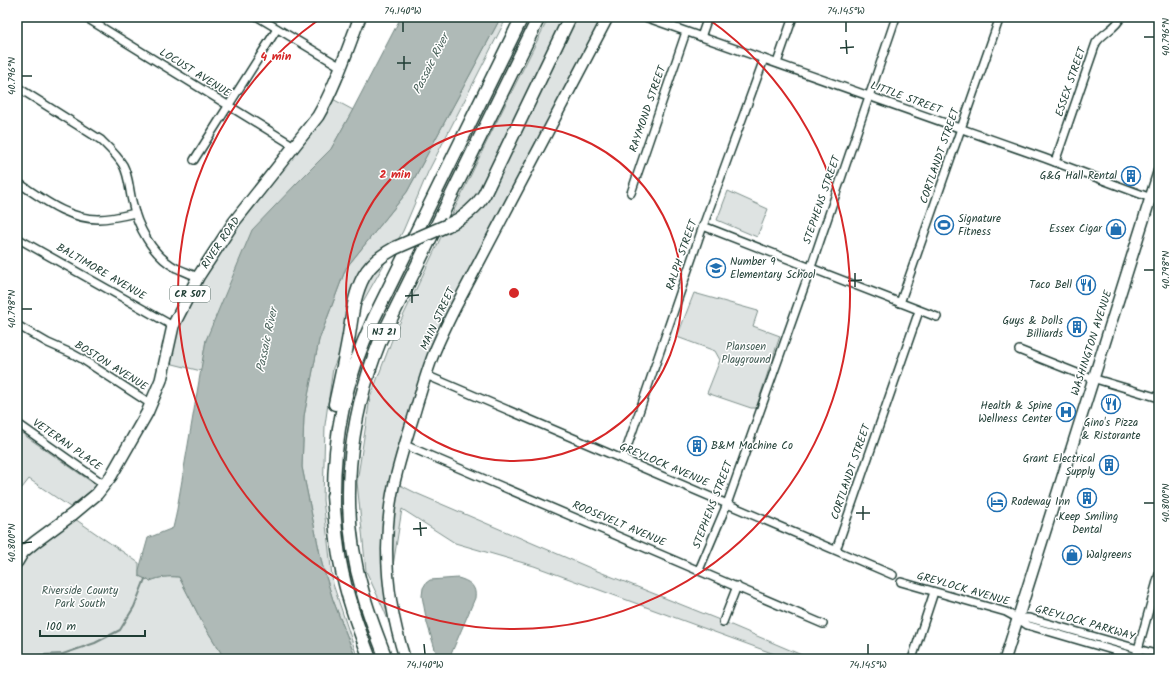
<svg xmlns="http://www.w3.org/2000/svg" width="1176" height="676" viewBox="0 0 1176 676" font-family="Kalam,sans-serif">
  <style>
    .green { fill: #dee3e2; stroke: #7e908b }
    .water { fill: #afbab7; stroke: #758883 }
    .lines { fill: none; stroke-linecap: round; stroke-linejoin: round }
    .stream { stroke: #758883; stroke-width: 2 }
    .street-casing { stroke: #1f3d34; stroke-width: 10 }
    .secondary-casing { stroke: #1f3d34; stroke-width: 13 }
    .primary-casing { stroke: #1f3d34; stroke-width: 14 }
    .highway-casing { stroke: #1f3d34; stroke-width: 15 }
    .street { stroke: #fff; stroke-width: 7 }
    .secondary { stroke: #fff; stroke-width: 10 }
    .primary { stroke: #fff; stroke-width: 11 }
    .highway { stroke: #fff; stroke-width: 12 }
    .highway-bridge-casing { stroke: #1f3d34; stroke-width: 15; stroke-linecap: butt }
    .highway-bridge { stroke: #fff; stroke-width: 12 }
    .ticks { fill: none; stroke: #1f3d34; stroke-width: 1.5 }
    .ring { fill: none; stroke: #d62828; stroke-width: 2 }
    .labels { text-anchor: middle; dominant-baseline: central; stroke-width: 3; stroke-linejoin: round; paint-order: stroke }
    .shield { fill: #fff; stroke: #627771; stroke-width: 1 }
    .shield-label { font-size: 10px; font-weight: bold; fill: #1f3d34 }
    .street-label { font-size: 11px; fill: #1f3d34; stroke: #fff }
    .poi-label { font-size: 11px; fill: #1f3d34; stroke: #fff; text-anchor: end }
    .park-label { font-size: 11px; fill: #455e57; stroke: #fff }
    .water-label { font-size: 12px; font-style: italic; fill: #4a625b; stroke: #fff }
    .centre { fill: #d62828; stroke: #fff; stroke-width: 2 }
    .ring-label { font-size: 12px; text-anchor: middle; font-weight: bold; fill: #d62828; stroke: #fff; stroke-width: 3; stroke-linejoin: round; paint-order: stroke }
    .neatline { fill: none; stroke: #1f3d34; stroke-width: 1.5 }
    .ticks-label { font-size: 10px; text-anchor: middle; fill: #1f3d34 }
  </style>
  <rect width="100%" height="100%" fill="#fff"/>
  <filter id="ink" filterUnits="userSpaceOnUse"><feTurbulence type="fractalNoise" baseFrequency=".025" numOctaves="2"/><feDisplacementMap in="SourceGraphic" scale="8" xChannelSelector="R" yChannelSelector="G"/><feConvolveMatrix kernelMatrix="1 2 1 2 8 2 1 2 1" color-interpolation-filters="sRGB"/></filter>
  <g filter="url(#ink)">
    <g class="green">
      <path d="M501,17h6l-79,155 -25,59 -46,81 -24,56 -8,57 -2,75 10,84 25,75h-2l-23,-59 -11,-36 -20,-97 2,-51 15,-76 27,-72 61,-76z"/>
      <path d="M549,17h56l-168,319 -45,145 26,13 177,76 122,49 94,40h-23l-254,-93 -79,-23 -53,-34 -10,63 3,58h-3l-8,-20 -18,-39 -9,-89 13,-84 23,-61 98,-204z"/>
      <path d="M329,97l24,13 -22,39 -35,35 -90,156 -5,31 -36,-9 5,-21 28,-64z"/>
      <path d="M728,191l40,18 -11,28 -40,-17z"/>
      <path d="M694,293l64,18 -5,15 27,10 -24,72h-5l-44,-15 13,-33 -5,-9 -38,-14z"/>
      <path d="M17,430l79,55 -3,4 -23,18 -41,-28 -7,9 -5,-4z"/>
      <path d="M75,519l64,44v13l11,5c10,-4 18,-5 29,-4l24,47 22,35h-208v-97z"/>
    </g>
    <g class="water">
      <path d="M401,17h100l-94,175 -61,76 -27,72 -15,76 -2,51 20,97 11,36 23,59h-131l-22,-35 -24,-47c-11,-1 -19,0 -29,4l-11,-5v-6l9,-32 25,-10 3,-13 30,-175 46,-110 44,-46 35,-35 20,-36z"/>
      <path d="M458,578c11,3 19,8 17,20l-26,61h-11l-11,-36 -5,-27 1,-8 3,-5 4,-3z"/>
    </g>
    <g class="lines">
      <path class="stream" d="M24,659l18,-4 21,-1 32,-11 25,-13 14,-23 11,-28"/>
      <defs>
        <g id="street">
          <path d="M85,17l209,129"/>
          <path d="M258,17l83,50"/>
          <path d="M645,17l399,141 115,43"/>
          <path d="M701,37l7,-20"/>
          <path d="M777,63l16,-46"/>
          <path d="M17,87l84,53c8,8 16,15 22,25 6,11 6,24 9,36 5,25 20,54 44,67 7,3 15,6 22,9"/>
          <path d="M194,160l83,-131"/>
          <path d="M1055,162l41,-119c7,-11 20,-14 25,-26"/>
          <path d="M17,182c25,16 50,37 81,37 12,0 25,-3 37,-6"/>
          <path d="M631,193l55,-161"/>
          <path d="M703,226l234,91"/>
          <path d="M17,238l156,88"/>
          <path d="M900,303l100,-286"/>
          <path d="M17,325l31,18 25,11 9,5 69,45"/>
          <path d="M1019,350l63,25 77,23"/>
          <path d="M426,375l467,200"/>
          <path d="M17,423l88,62"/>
          <path d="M405,445l418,179"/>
          <path d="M623,459l80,-233 61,-167"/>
          <path d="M836,550l83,-239"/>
          <path d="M699,570l28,-66 81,-228 88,-259"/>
          <path d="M901,582l105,30 11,6 10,7 116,34"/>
          <path d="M1018,618h11l130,37"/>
          <path d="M723,622l14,-36"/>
          <path d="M1137,653l22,-79"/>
          <path d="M912,659l22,-67"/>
        </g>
        <g id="secondary">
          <path d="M405,659c-17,-53 -23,-110 -13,-165 5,-26 13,-51 21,-76 6,-20 12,-41 19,-60 7,-18 15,-34 23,-50l153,-291"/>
          <path d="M1005,659l154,-488"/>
        </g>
        <path id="primary" d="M17,562l6,-10 12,-10 38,-28 24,-20 14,-18 36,-63 14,-33 12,-54 25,-49 36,-55 84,-106c18,-31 29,-66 42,-99"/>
        <g id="highway">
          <path d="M448,225c15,-7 27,-16 36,-30l86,-178"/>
          <path d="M335,404c5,-23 10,-46 14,-69 3,-20 5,-41 15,-59 7,-13 18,-21 31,-28"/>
          <path d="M333,496c2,22 3,44 7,65 6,34 18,66 30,98"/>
          <path d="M334,504c-1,-69 11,-124 40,-186l148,-301"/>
          <path d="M386,659c-8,-22 -17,-43 -23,-66 -25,-83 -15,-172 17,-252l159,-324"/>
        </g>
      </defs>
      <use href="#street" class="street-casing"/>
      <use href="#secondary" class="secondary-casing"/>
      <use href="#primary" class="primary-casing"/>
      <use href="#highway" class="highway-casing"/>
      <use href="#street" class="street"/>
      <use href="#secondary" class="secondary"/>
      <use href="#primary" class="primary"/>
      <use href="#highway" class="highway"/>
      <defs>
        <path id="highway-bridge" d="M395,248l53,-23"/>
      </defs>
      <use href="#highway-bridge" class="highway-bridge-casing"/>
      <use href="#highway-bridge" class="highway-bridge"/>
    </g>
  </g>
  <path class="ticks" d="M403,22v10M846,22v10M1144,37h10M846,40l1,14M840,48l14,-1M404,56v14M397,63h14M22,76h10M1144,270h10M855,273v14M848,281l14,-1M412,289v14M405,296l14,-1M22,309h10M1144,503h10M863,506v14M856,513h14M420,522l1,14M413,529l14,-1M22,543l10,-1M424,644l1,10M868,644v10"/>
  <g class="ring">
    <circle cx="514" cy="293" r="168"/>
    <path d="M707 18A336 336 0 1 1 321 18"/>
  </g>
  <defs>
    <symbol id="building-ring" viewBox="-11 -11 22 22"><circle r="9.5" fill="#fff" stroke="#1f6fb2" stroke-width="1.5"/><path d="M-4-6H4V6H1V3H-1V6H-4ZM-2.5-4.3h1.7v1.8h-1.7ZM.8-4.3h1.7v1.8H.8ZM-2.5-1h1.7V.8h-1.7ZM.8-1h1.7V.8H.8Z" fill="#1f6fb2"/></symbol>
    <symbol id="stadium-ring" viewBox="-11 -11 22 22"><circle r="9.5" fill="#fff" stroke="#1f6fb2" stroke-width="1.5"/><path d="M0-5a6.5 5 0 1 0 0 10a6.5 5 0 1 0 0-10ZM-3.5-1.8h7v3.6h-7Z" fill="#1f6fb2"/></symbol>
    <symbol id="shop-ring" viewBox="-11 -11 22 22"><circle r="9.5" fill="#fff" stroke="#1f6fb2" stroke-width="1.5"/><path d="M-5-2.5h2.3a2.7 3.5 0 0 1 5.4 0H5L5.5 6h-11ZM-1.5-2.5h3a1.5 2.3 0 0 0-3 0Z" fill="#1f6fb2"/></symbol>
    <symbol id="school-ring" viewBox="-11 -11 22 22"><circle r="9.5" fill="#fff" stroke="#1f6fb2" stroke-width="1.5"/><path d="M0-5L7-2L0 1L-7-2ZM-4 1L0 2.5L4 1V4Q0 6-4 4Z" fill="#1f6fb2"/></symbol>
    <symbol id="restaurant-ring" viewBox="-11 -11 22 22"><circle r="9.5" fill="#fff" stroke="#1f6fb2" stroke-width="1.5"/><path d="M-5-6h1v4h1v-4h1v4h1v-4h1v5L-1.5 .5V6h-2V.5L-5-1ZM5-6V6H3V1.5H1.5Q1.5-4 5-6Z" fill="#1f6fb2"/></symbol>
    <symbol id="hospital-ring" viewBox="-11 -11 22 22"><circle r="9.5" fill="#fff" stroke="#1f6fb2" stroke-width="1.5"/><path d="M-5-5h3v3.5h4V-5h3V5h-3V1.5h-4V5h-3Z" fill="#1f6fb2"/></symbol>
    <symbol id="hotel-ring" viewBox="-11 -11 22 22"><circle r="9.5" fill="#fff" stroke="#1f6fb2" stroke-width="1.5"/><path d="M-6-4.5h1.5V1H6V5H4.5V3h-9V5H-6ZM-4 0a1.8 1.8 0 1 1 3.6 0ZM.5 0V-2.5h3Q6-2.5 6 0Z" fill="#1f6fb2"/></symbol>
  </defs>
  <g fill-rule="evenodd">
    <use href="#building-ring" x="1120" y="165" width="22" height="22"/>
    <use href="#stadium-ring" x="933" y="214" width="22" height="22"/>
    <use href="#shop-ring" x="1105" y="218" width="22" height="22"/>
    <use href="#school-ring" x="705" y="257" width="22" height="22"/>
    <use href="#restaurant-ring" x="1075" y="274" width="22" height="22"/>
    <use href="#building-ring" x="1066" y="316" width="22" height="22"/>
    <use href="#restaurant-ring" x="1100" y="393" width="22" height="22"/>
    <use href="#hospital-ring" x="1055" y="401" width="22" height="22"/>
    <use href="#building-ring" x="686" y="435" width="22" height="22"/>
    <use href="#building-ring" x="1098" y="454" width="22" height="22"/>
    <use href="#building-ring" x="1076" y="487" width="22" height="22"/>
    <use href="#hotel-ring" x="986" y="491" width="22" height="22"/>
    <use href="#shop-ring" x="1061" y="544" width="22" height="22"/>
  </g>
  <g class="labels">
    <g class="shield">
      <rect x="170" y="286" width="40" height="16" rx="3"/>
      <rect x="368" y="324" width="32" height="16" rx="3"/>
    </g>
    <g class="shield-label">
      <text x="190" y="294">CR 507</text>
      <text x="384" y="332">NJ 21</text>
    </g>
    <g class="street-label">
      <text transform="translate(195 73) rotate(32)">LOCUST AVENUE</text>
      <text transform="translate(1071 82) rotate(-71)">ESSEX STREET</text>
      <text transform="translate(906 98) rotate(20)">LITTLE STREET</text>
      <text transform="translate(648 109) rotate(-71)">RAYMOND STREET</text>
      <text transform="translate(940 156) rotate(-71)">CORTLANDT STREET</text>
      <text transform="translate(822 200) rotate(-71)">STEPHENS STREET</text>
      <text transform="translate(221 243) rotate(-56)">RIVER ROAD</text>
      <text transform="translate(682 255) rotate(-71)">RALPH STREET</text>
      <text transform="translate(101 272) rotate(30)">BALTIMORE AVENUE</text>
      <text transform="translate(438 319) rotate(-65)">MAIN STREET</text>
      <text transform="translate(1092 343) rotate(-72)">WASHINGTON AVENUE</text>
      <text transform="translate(111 366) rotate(32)">BOSTON AVENUE</text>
      <text transform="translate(67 445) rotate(35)">VETERAN PLACE</text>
      <text transform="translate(664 465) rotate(23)">GREYLOCK AVENUE</text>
      <text transform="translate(851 472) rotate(-71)">CORTLANDT STREET</text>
      <text transform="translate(713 505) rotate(-69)">STEPHENS STREET</text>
      <text transform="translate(619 524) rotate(23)">ROOSEVELT AVENUE</text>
      <text transform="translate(963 589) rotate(16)">GREYLOCK AVENUE</text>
      <text transform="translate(1085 623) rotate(16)">GREYLOCK PARKWAY</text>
    </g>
    <g class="poi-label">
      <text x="1117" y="176">G&amp;G Hall Rental</text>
      <text x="958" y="219" text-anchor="start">Signature<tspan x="958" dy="13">Fitness</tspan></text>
      <text x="1102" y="229">Essex Cigar</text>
      <text x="730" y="262" text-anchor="start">Number 9<tspan x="730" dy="13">Elementary School</tspan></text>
      <text x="1072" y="285">Taco Bell</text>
      <text x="1063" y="321">Guys &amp; Dolls<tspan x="1063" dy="13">Billiards</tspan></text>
      <text x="1052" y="406">Health &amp; Spine<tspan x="1052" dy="13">Wellness Center</tspan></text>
      <text x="1111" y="423" text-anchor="middle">Gino's Pizza<tspan x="1111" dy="13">&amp; Ristorante</tspan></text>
      <text x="711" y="446" text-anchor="start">B&amp;M Machine Co</text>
      <text x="1095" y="459">Grant Electrical<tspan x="1095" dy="13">Supply</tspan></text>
      <text x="1011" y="502" text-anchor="start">Rodeway Inn</text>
      <text x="1087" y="517" text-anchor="middle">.Keep Smiling<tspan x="1087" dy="13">Dental</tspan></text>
      <text x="1086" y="555" text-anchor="start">Walgreens</text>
    </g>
    <g class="park-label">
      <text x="746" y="347">Plansoen<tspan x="746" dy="13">Playground</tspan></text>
      <text x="80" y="591">Riverside County<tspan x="80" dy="13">Park South</tspan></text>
    </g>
    <g class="water-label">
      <text transform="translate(431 64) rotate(-63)">Passaic River</text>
      <text transform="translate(267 340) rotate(-78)">Passaic River</text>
    </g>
  </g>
  <circle cx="514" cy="293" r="6" class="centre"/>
  <g class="ring-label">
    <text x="276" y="60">4 min</text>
    <text x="395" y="178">2 min</text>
  </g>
  <rect width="1176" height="676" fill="none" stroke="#fff" stroke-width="44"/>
  <path d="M40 630v6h105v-6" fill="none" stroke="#1f3d34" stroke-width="2"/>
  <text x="46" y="630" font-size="12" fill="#1f3d34" stroke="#ffffff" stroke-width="3" paint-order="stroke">100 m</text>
  <rect x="22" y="22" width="1132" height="632" class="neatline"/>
  <g class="ticks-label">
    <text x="403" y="14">74.140°W</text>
    <text x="846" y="14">74.145°W</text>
    <text transform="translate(1165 37) rotate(-90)" y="4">40.796°N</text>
    <text transform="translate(11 76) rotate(-90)" y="4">40.796°N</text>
    <text transform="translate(1165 270) rotate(-90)" y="4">40.798°N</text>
    <text transform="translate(11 309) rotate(-90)" y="4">40.798°N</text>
    <text transform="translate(1165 503) rotate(-90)" y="4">40.800°N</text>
    <text transform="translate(11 543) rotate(-90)" y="4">40.800°N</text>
    <text x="425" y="668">74.140°W</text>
    <text x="868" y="668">74.145°W</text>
  </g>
</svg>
